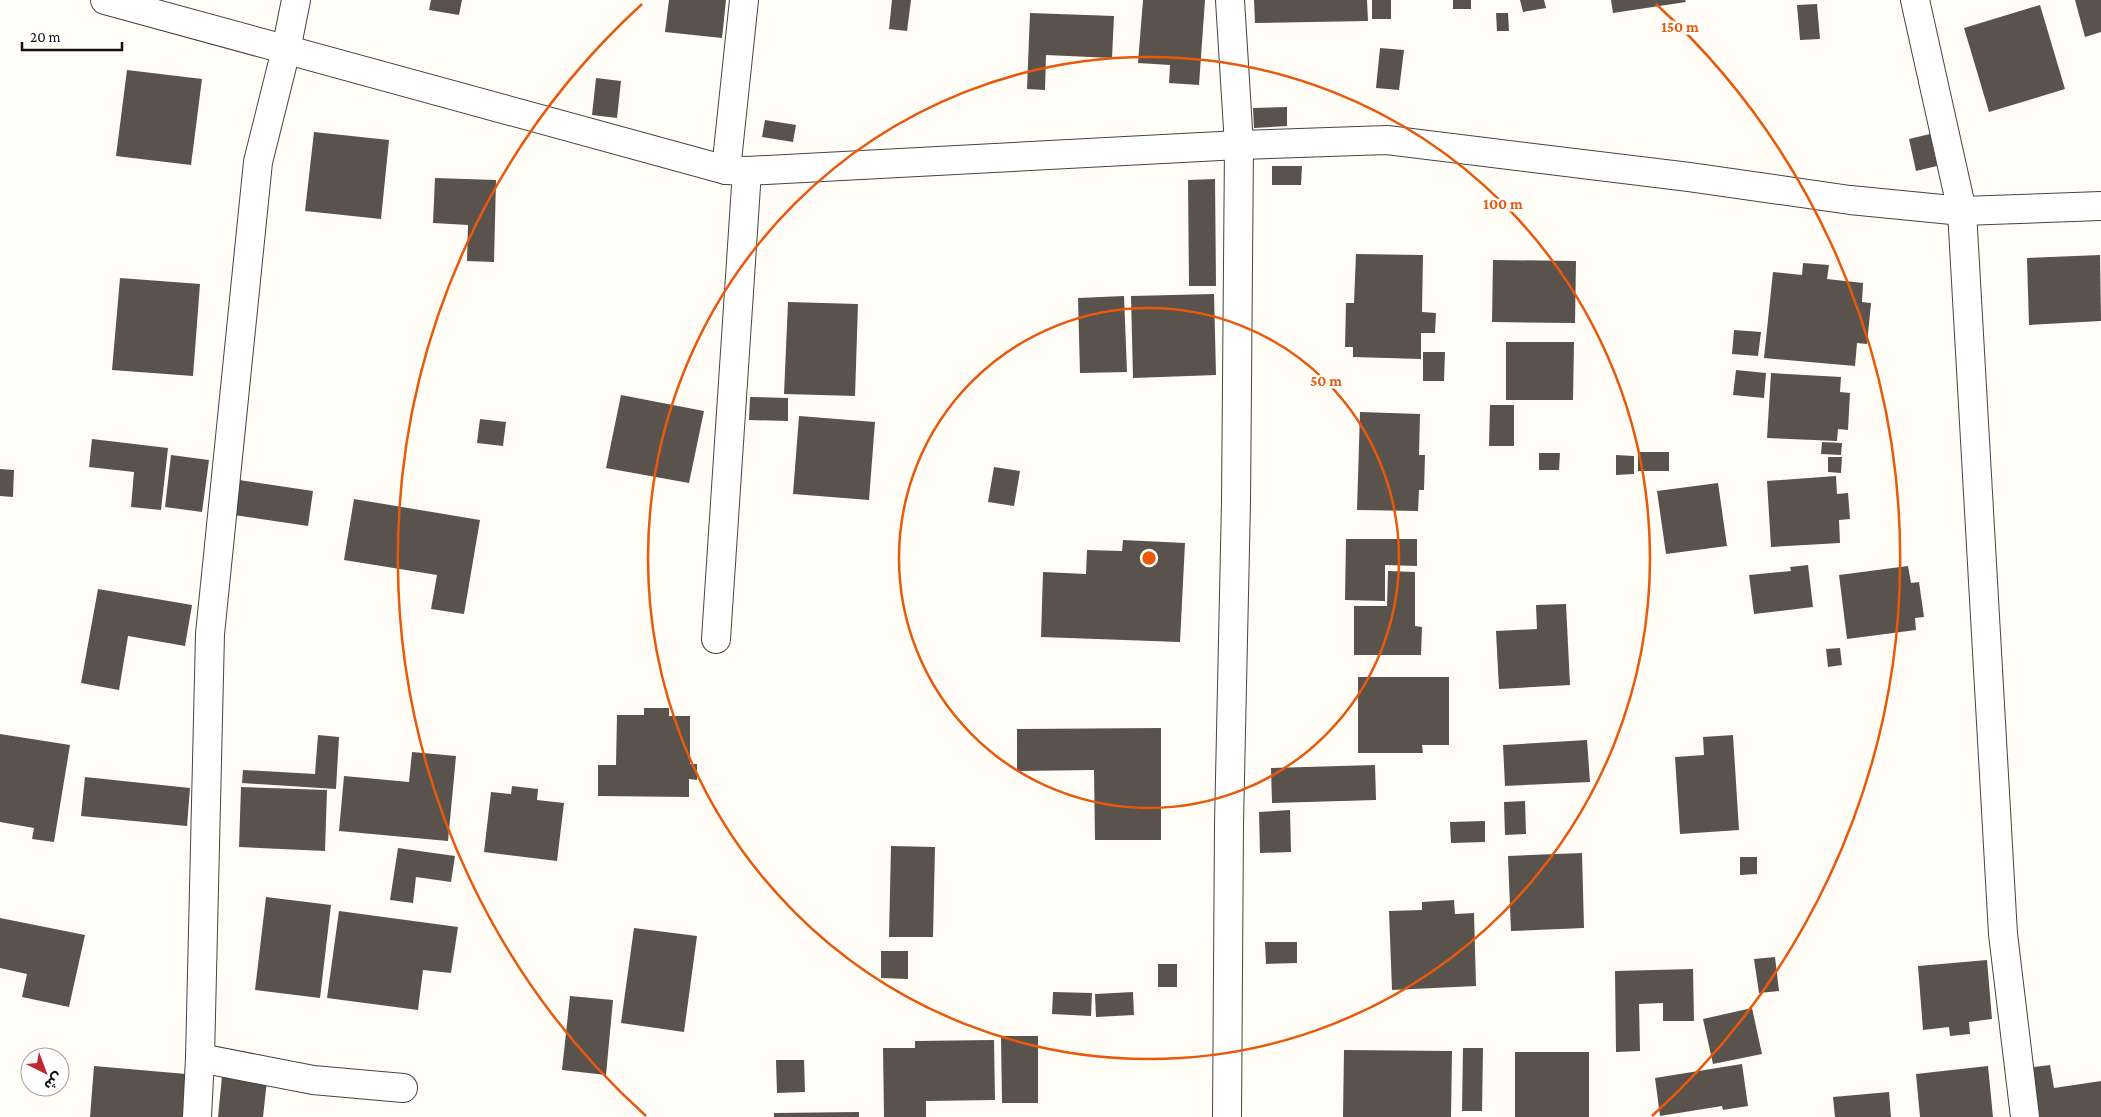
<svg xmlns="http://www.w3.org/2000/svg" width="2101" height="1117" viewBox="0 0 2101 1117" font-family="'Crimson Pro','Noto Sans Arabic',serif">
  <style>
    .building { fill: #5a524d }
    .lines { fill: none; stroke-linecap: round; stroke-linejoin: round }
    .minor-casing { stroke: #444; stroke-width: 30 }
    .minor { stroke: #fff; stroke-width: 28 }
    .ring { fill: none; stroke: #e8590c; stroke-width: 2.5 }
    .centre { fill: #e8590c; stroke: #fff; stroke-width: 2.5 }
    .ring-label { font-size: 15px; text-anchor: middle; font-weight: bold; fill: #e8590c; stroke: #fff; stroke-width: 5; stroke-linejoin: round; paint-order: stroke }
  </style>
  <rect width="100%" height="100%" fill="#fffdf5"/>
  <g class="building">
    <path d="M431,0h31l-3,15 -30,-5z"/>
    <path d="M669,0h57l-4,38 -57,-6z"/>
    <path d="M892,0h19l-4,31 -18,-2z"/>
    <path d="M1143,0h62l-6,85 -30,-2 1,-18 -32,-2z"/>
    <path d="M1254,0h113l1,21 -113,2z"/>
    <rect x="1372" y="0" width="19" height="19"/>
    <rect x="1453" y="0" width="18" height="9"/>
    <path d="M1520,0h24l2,8 -23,4z"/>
    <path d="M1611,0h74l1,2 -73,11z"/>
    <path d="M2075,0h26v32l-16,5z"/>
    <path d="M1817,4l3,35 -20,1 -3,-35z"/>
    <path d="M2040,5l25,84 -76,23 -25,-84z"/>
    <path d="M1030,13l84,3 -2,42 -66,-3 -1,35 -18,-1z"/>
    <path d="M1496,13h12l1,18h-12z"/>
    <path d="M1380,48l24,2 -5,40 -23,-2z"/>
    <path d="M127,70l75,9 -11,86 -75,-9z"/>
    <path d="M596,78l25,3 -4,37 -25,-3z"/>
    <path d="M1287,107v19l-33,2 -1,-20z"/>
    <path d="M765,120l31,5 -3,17 -31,-5z"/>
    <path d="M314,132l75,8 -8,79 -76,-8z"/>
    <path d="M1930,134l7,32 -21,5 -7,-32z"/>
    <path d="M1272,166h30l-1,19h-29z"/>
    <path d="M435,178l61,2 -2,82 -27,-1 1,-36 -35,-2z"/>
    <path d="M1215,179l1,107h-27l-1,-106z"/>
    <path d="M1356,254l67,1 -1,57 14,1 -1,20h-14v26l-68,-2v-10h-8l1,-44h8z"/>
    <path d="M2100,255l1,66 -72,4 -2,-67z"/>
    <path d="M1493,260l83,1 -1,62 -83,-1z"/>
    <path d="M1803,263l26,2 -2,14 36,4 -1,19 9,1 -4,41 -10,-1 -2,23 -91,-8 9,-86 29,3z"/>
    <path d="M120,278l80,6 -7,92 -81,-6z"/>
    <path d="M1214,294l2,81 -83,3 -2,-82z"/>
    <path d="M1124,296l3,76 -47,1 -2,-75z"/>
    <path d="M788,302l70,2 -3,92 -71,-2z"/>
    <path d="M1734,330l27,2 -3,24 -26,-2z"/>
    <path d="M1506,342h68l-1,58h-67z"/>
    <path d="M1423,352h22l-1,29h-21z"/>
    <path d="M1736,370l30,3 -2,25 -31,-3z"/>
    <path d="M1771,373l70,4 -1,15 10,1 -2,37 -10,-1 -1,12 -70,-3z"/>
    <path d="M621,395l83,16 -15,72 -83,-15z"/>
    <path d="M750,397l38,1v23l-39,-1z"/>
    <path d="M1490,405h24v41h-25z"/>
    <path d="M1360,412l60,2 -1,41h6l-1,35h-5l-1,21 -61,-1z"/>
    <path d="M799,416l76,6 -6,78 -76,-6z"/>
    <path d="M480,419l26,3 -3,24 -26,-3z"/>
    <path d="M92,439l76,9 -7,62 -30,-3 3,-35 -45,-5z"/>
    <path d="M1822,442l20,1 -1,12 -20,-1z"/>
    <rect x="1638" y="452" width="31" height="19"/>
    <path d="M1539,453h21l-1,17h-20z"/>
    <path d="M171,455l38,5 -7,52 -37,-5z"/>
    <path d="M1616,455l18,1v18l-18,1z"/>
    <path d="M1828,457h14l-1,16 -13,-1z"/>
    <path d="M994,467l26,4 -6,35 -26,-4z"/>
    <path d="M0,469l14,1 -1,27 -13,-1z"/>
    <path d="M1836,476l1,18 11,-1 2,26 -11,1 1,23 -69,4 -4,-66z"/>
    <path d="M239,480l74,11 -5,35 -74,-11z"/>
    <path d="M1718,483l9,63 -61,8 -9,-63z"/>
    <path d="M354,499l126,21 -16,94 -33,-5 6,-34 -93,-15z"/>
    <path d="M1346,539h71v27l-32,-1v36l-40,-1z"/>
    <path d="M1123,540l62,3 -5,99 -139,-5 2,-65 43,2 1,-24 35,1z"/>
    <path d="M1808,565l5,42 -59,7 -5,-39 42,-4 -1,-4z"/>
    <path d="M1908,566l3,17 8,-1 5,35 -9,1 1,12 -69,9 -8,-64z"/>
    <path d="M1388,571l27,1v54l7,1 -1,28h-67v-49h33z"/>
    <path d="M98,589l94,16 -7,41 -57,-10 -9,54 -38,-7z"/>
    <path d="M1566,604l4,81 -71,4 -3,-58 41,-2 -1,-24z"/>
    <path d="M1840,648l2,17 -14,2 -2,-18z"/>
    <path d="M1358,677h91v68h-27l1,8h-65z"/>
    <path d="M644,708h25v8h21v48h7v16l-8,-1v18l-91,-1v-31h18l1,-50h27z"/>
    <path d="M1161,728v112h-66l-1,-70 -77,1v-42z"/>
    <path d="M0,734l70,11 -16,97 -22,-3 2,-11 -34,-6z"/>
    <path d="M318,735l21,2 -3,52 -94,-6 1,-13 72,4z"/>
    <path d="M1733,735l6,95 -59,4 -5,-77 29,-2 -1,-18z"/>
    <path d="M1587,740l3,42 -85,4 -2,-41z"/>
    <path d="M412,752l44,4 -8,85 -109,-10 5,-55 65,6z"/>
    <path d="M1375,765l1,35 -104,3 -1,-35z"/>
    <path d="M85,777l105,11 -3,38 -106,-10z"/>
    <path d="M512,786l26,3 -1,11 27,3 -7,58 -73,-9 7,-60 20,2z"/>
    <path d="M241,787l86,3 -2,61 -86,-4z"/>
    <path d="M1525,801l1,33 -21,1 -1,-33z"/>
    <path d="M1290,810l1,42 -31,1 -1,-41z"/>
    <path d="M1485,821v21l-34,1 -1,-21z"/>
    <path d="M891,846l44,1 -2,90h-44z"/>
    <path d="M398,848l57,8 -4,26 -35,-5 -3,26 -23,-3z"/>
    <path d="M1582,853l2,75 -73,3 -3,-75z"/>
    <path d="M1740,857h17v17l-17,1z"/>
    <path d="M266,897l65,8 -11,93 -65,-8z"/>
    <path d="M1454,900l1,14 19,-1 2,73 -84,4 -3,-79 33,-1v-8z"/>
    <path d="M339,911l119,16 -7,46 -28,-3 -5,40 -91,-12z"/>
    <path d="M0,918l85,17 -16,72 -47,-10 5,-23 -27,-6z"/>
    <path d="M634,928l63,8 -13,96 -63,-9z"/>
    <path d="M1265,942h32v21l-31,1z"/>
    <path d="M881,951h27v28l-27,-1z"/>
    <path d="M1775,957l4,34 -20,2 -5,-34z"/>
    <path d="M1987,960l5,59 -23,3 1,12 -20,2 -1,-9 -26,3 -5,-64z"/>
    <rect x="1158" y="964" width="19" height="23"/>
    <path d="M1693,969l1,52h-31v-18l-24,1 1,47 -24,1 -1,-81z"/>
    <path d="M1053,992l39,1 -1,23 -39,-2z"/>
    <path d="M1133,992l1,23 -38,2 -1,-23z"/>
    <path d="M570,996l43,4 -7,75 -44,-5z"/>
    <path d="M1752,1008l10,46 -49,10 -10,-45z"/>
    <path d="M1001,1036h37v67h-36z"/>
    <path d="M994,1040l1,60 -69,1v16h-42l-1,-69h32v-7z"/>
    <path d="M1463,1048h20l-1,63h-20z"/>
    <path d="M1344,1050l108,1 -1,66h-108z"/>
    <rect x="1515" y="1052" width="74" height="65"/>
    <path d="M776,1060h28l1,32 -28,1z"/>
    <path d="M1742,1064l6,42 -25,4 -1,-4 -62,10 -5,-38z"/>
    <path d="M2050,1065l4,23 47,-7v36h-68l-8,-49z"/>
    <path d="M94,1066l92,8 -3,43h-93z"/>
    <path d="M1988,1066l5,51h-73l-4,-43z"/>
    <path d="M222,1076l45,4 -4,37h-45z"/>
    <path d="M1889,1092l2,25h-56l-2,-20z"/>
    <path d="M859,1112v5h-85v-4z"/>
  </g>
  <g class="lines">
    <defs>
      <g id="minor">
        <path d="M105,0l621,170 21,1 492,-26 148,-5 302,37 161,23 112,11 139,-5"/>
        <path d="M1915,0l47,211 41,723 22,183"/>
        <path d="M726,170l18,-170"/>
        <path d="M716,639l31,-468"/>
        <path d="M200,1058l113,22 90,8"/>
        <path d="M197,1117l3,-59 10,-424 48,-472 28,-112 10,-50"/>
        <path d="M1227,1117l2,-293 7,-322 3,-357 -9,-145"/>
      </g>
    </defs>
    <use href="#minor" class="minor-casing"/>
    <use href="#minor" class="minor"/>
  </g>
  <g class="ring">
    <circle cx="1149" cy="558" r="250"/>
    <circle cx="1149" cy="558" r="501"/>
    <path d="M646 1116A751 751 0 0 1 642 4M1656 4A751 751 0 0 1 1652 1116"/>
  </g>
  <circle cx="1149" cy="558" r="8" class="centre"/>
  <g class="ring-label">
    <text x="1680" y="32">150 m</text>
    <text x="1503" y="209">100 m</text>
    <text x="1326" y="386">50 m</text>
  </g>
  <g transform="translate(45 1072) rotate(138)"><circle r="24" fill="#ffffff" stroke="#a0a0a0"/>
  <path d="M0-4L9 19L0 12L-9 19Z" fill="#c4262e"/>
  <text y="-8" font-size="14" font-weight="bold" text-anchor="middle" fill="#111111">ش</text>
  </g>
  <path d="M22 42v8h100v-8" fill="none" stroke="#111111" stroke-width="2.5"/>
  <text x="30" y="42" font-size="15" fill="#111111" stroke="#ffffff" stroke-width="4" paint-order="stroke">20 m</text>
</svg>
